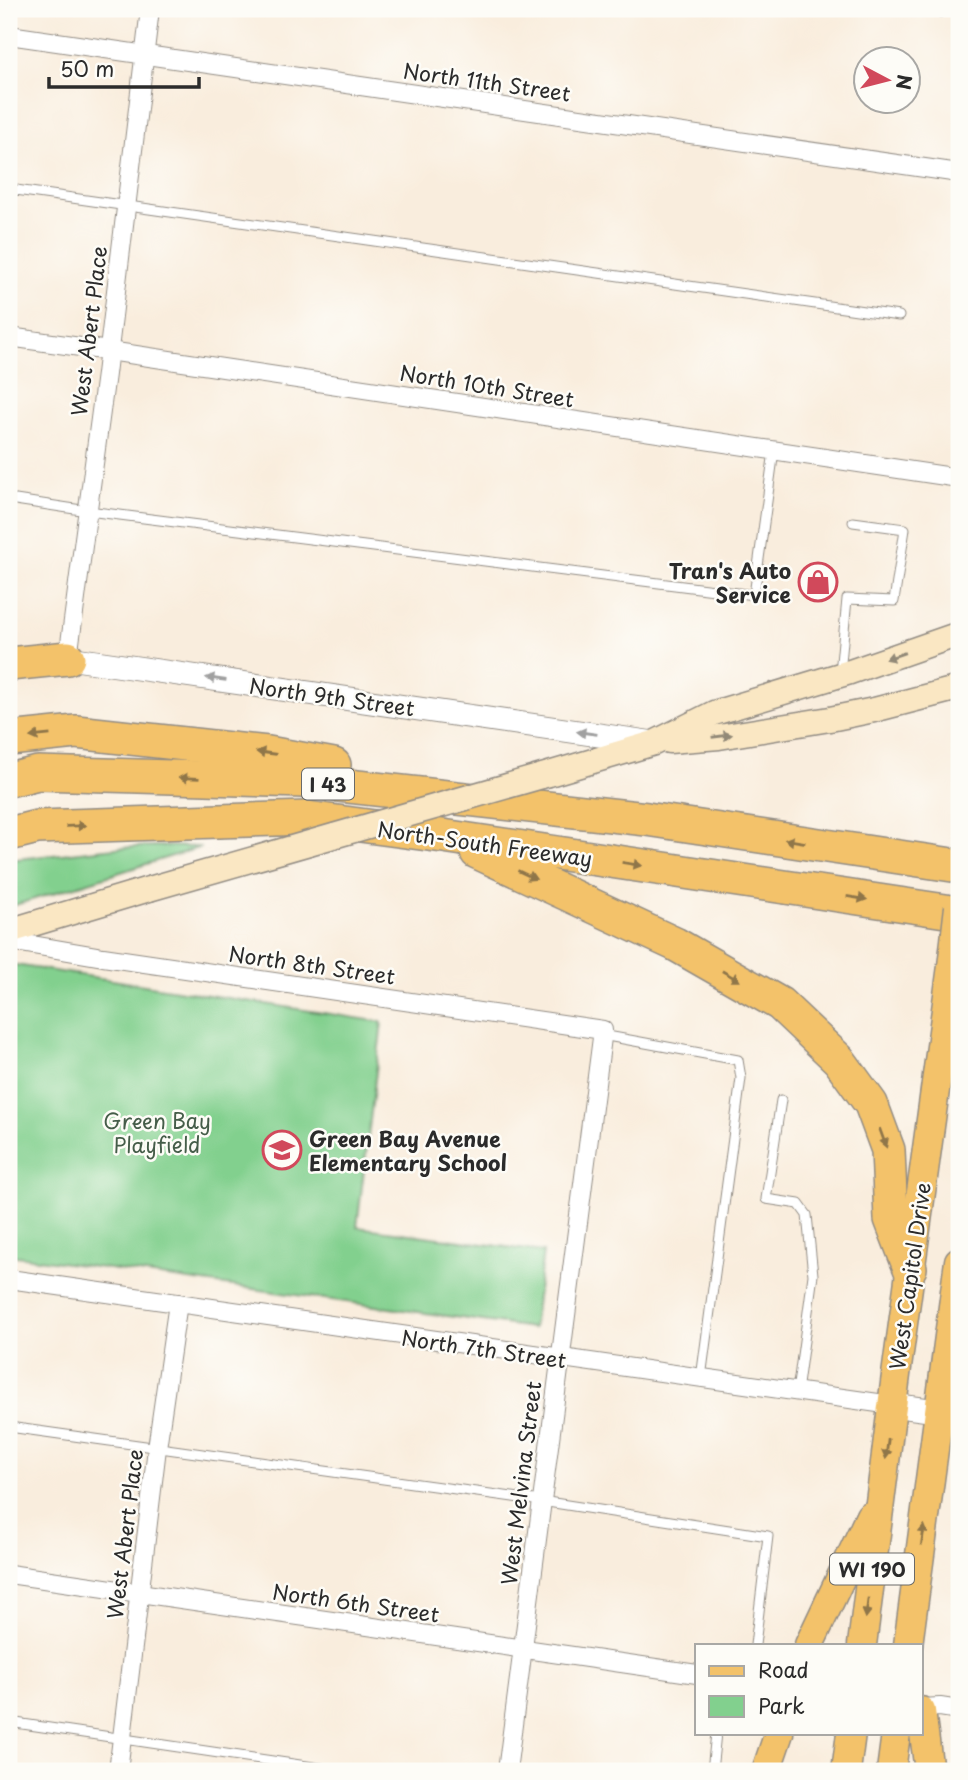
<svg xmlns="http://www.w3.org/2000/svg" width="968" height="1780" viewBox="0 0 968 1780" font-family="'Playpen Sans',sans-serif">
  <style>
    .green { fill: #82d08e; stroke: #567e5c; stroke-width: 2 }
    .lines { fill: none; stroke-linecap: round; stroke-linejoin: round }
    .service-casing { stroke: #928c84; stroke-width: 11 }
    .minor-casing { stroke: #928c84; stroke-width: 20 }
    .tertiary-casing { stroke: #928c84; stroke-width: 25 }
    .secondary-casing { stroke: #928c84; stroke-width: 27 }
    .primary-casing { stroke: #928c84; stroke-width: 31 }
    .motorway-casing { stroke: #928c84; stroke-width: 36 }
    .service { stroke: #fff; stroke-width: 9 }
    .minor { stroke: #fff; stroke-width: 18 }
    .tertiary { stroke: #fff; stroke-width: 23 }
    .secondary { stroke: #fae7c3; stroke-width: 24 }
    .primary { stroke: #f3c26a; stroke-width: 28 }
    .motorway { stroke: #f3c26a; stroke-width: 33 }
    .secondary-bridge-casing { stroke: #928c84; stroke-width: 27; stroke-linecap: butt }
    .primary-bridge-casing { stroke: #928c84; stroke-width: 31; stroke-linecap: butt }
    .secondary-bridge { stroke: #fae7c3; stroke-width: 24 }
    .primary-bridge { stroke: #f3c26a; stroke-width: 28 }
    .oneway { fill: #928977 }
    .oneway2 { fill: #a0a0a0 }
    .oneway3 { fill: #8f764a }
    .labels { text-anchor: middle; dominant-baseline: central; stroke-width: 5; stroke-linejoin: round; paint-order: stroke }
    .shield { fill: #fdfcf7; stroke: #6a6a68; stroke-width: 2 }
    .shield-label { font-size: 19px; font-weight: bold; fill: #2b2b2b }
    .street-label { font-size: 21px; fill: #2b2b2b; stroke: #fdfcf7 }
    .poi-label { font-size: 21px; font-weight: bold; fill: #2b2b2b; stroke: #fdfcf7; text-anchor: end }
    .park-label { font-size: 21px; fill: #455d49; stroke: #fdfcf7 }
  </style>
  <rect width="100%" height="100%" fill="#fdfcf7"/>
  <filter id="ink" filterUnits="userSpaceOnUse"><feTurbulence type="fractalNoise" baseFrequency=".0143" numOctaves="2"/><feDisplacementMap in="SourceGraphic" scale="14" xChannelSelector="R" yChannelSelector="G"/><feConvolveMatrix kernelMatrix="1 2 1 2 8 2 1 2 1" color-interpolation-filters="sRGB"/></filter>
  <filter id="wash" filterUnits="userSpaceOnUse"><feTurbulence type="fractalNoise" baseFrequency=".00686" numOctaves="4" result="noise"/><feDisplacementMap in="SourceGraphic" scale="28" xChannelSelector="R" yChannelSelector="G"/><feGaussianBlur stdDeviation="1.57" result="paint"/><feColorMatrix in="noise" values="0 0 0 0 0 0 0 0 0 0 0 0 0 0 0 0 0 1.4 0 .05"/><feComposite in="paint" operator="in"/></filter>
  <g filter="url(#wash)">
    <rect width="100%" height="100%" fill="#f9eddd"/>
    <g class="green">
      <path d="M156,846l45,1 -192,60v-47l106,-12z"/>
      <path d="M9,964l373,58 -25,205 186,25 -10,76 -524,-73z"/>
    </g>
  </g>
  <g filter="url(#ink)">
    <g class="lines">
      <defs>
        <g id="service">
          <path d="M917,9l24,3"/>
          <path d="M9,189l890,127"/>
          <path d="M9,499l79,12 666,84 20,-144"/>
          <path d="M840,673l7,-74 47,2 11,-72 -52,-7"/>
          <path d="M602,1035l136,25 3,18 -40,300"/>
          <path d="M781,1100l-15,99 33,5 8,11 6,60 -16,117"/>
          <path d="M9,1427l532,74 227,35 -13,109"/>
          <path d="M9,1722l332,49"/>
          <path d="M712,1771l4,-38"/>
        </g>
        <g id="minor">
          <path d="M9,35l950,138"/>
          <path d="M9,337l100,14 850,127"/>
          <path d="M61,657l7,1 38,-284 44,-365"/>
          <path d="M9,941l94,16 500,73 -96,741"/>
          <path d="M9,1279l883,126"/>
          <path d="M9,1574l688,100"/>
          <path d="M921,1708l19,-1 19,3"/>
          <path d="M118,1771l39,-323 21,-145"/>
        </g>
        <g id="tertiary">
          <path d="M68,658l586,85"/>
          <path d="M892,1405l67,9"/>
        </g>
        <g id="secondary">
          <path d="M669,741l50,-4 111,-18 44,-9 85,-22"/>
          <path d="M549,774l105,-31 60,-30 136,-41 109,-38"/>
          <path d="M9,931l140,-42"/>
        </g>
        <g id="primary">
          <path d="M809,1645l61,-129"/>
          <path d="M862,1645l34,-270 56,-409"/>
          <path d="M908,1645l51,-384"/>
          <path d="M921,1711l8,60"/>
          <path d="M766,1771l13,-38"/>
          <path d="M846,1771l5,-38"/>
          <path d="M891,1771l5,-38"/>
        </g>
        <g id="motorway">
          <path d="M9,664l59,-6"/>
          <path d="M9,739l67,-7 192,21 66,12"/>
          <path d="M9,780l29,-7 265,8 344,38 312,47"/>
          <path d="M9,834l28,-7 270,-9 136,18 516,77"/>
          <path d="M477,852l198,92 105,60 59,56 32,44 17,46 3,69 19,49"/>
        </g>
      </defs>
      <use href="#service" class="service-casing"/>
      <use href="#minor" class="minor-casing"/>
      <use href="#tertiary" class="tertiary-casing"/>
      <use href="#secondary" class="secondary-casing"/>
      <use href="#primary" class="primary-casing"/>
      <use href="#motorway" class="motorway-casing"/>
      <use href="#service" class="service"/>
      <use href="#minor" class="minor"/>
      <use href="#tertiary" class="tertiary"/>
      <use href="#secondary" class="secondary"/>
      <use href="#primary" class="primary"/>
      <use href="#motorway" class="motorway"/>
      <defs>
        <path id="secondary-bridge" d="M149,889l400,-115"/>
        <path id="primary-bridge" d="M952,966l7,-59"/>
      </defs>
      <use href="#secondary-bridge" class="secondary-bridge-casing"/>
      <use href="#primary-bridge" class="primary-bridge-casing"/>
      <use href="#secondary-bridge" class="secondary-bridge"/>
      <use href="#primary-bridge" class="primary-bridge"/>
    </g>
    <defs><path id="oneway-solid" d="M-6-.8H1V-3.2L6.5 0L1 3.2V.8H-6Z" transform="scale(1.75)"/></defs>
    <g class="oneway">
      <use href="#oneway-solid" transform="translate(895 656) rotate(161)"/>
      <use href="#oneway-solid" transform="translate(722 736) rotate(-8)"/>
    </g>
    <g class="oneway2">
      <use href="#oneway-solid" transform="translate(216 679) rotate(-172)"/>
      <use href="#oneway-solid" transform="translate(587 733) rotate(-172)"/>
    </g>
    <g class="oneway3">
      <use href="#oneway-solid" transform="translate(40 736) rotate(174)"/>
      <use href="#oneway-solid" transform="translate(266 753) rotate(-172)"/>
      <use href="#oneway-solid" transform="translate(189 778) rotate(-178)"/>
      <use href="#oneway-solid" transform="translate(76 826) rotate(-2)"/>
      <use href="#oneway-solid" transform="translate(795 841) rotate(-171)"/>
      <use href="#oneway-solid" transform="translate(632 864) rotate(9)"/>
      <use href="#oneway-solid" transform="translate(527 875) rotate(25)"/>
      <use href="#oneway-solid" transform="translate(857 898) rotate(9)"/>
      <use href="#oneway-solid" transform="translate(731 976) rotate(30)"/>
      <use href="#oneway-solid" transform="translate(883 1138) rotate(70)"/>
      <use href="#oneway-solid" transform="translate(887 1449) rotate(97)"/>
      <use href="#oneway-solid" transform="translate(923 1535) rotate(-82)"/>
      <use href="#oneway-solid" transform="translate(867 1608) rotate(97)"/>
    </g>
  </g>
  <defs>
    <symbol id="shop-ring" viewBox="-11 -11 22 22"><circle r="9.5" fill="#fdfcf7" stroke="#d1495b" stroke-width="1.5"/><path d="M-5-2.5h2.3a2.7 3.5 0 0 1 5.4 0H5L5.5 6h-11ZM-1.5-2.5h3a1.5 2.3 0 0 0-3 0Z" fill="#d1495b"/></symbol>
    <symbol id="school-ring" viewBox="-11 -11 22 22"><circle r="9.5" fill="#fdfcf7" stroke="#d1495b" stroke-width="1.5"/><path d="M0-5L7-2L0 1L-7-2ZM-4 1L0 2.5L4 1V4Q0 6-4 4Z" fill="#d1495b"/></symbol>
  </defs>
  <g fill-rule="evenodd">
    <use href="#shop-ring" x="796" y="560" width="44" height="44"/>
    <use href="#school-ring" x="260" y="1128" width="44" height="44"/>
  </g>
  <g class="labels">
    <g class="shield">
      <rect x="302" y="768.5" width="52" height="31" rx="5"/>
      <rect x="830" y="1553.5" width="84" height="31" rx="5"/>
    </g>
    <g class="shield-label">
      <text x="328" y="784">I 43</text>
      <text x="872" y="1569">WI 190</text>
    </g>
    <g class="street-label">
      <text transform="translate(487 81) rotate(8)">North 11th Street</text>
      <text transform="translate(88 331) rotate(-83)">West Abert Place</text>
      <text transform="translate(487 385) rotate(9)">North 10th Street</text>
      <text transform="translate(332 696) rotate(8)">North 9th Street</text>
      <text transform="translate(485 843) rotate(8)">North-South Freeway</text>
      <text transform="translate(312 964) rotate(8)">North 8th Street</text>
      <text transform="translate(909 1276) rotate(-82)">West Capitol Drive</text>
      <text transform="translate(484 1348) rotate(8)">North 7th Street</text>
      <text transform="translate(520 1483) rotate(-83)">West Melvina Street</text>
      <text transform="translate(124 1534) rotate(-83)">West Abert Place</text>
      <text transform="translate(356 1602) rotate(8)">North 6th Street</text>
    </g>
    <g class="poi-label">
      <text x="791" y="570">Tran's Auto<tspan x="791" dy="24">Service</tspan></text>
      <text x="309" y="1138" text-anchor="start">Green Bay Avenue<tspan x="309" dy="24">Elementary School</tspan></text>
    </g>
    <g class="park-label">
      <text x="157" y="1120">Green Bay<tspan x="157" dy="24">Playfield</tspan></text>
    </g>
  </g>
  <rect width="968" height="1780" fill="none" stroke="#fdfcf7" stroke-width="35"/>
  <rect x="695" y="1644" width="228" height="91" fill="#fdfcf7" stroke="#a9a8a5" stroke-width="2"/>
  <rect x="709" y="1666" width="35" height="10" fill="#f3c26a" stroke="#a9a8a5" stroke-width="2"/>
  <text x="758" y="1678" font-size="21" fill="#2b2b2b">Road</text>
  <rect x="709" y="1696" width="35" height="21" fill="#82d08e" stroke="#a9a8a5" stroke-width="2"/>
  <text x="758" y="1714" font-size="21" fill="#2b2b2b">Park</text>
  <g transform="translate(887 80) rotate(97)"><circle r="33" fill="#fdfcf7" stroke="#a9a8a5" stroke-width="2"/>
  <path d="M0-5L12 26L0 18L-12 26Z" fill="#d1495b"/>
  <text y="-10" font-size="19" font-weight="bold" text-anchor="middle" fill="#2b2b2b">N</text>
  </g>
  <path d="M49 77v10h150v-10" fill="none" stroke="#2b2b2b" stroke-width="3.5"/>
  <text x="60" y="77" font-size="21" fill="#2b2b2b" stroke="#fdfcf7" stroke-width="5" paint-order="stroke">50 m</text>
</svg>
